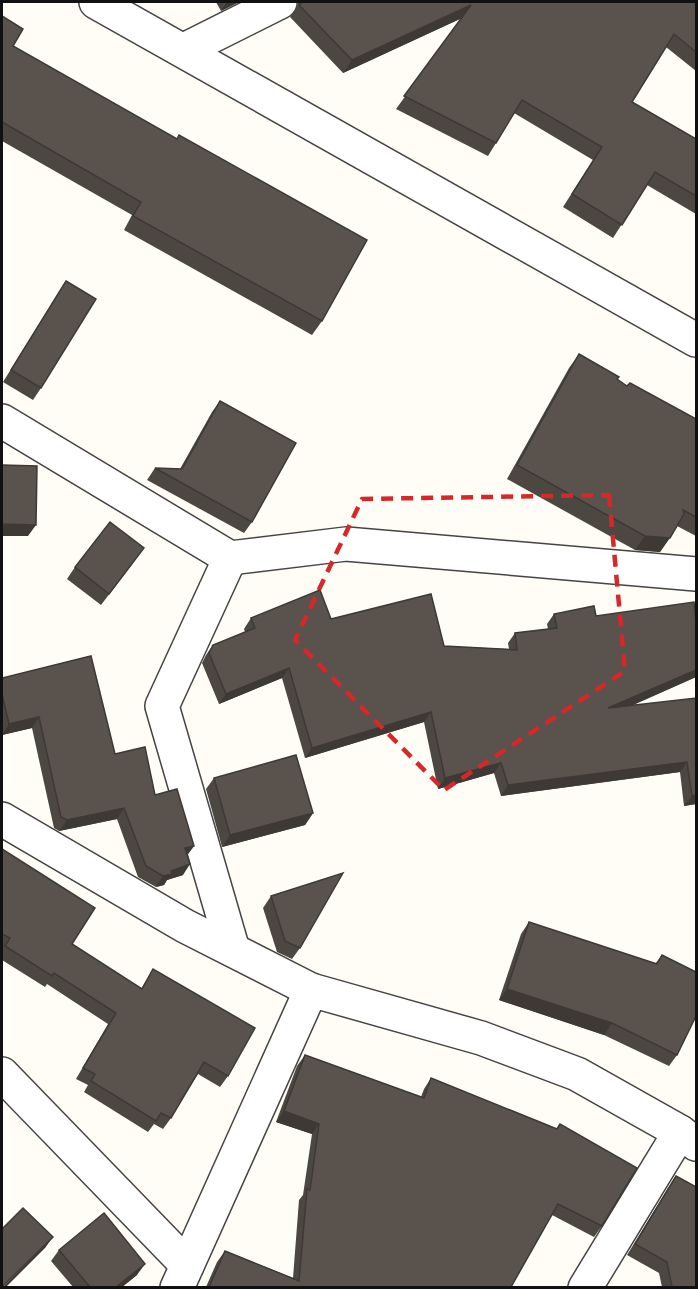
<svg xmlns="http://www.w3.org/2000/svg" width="698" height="1289" viewBox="0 0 698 1289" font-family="'IBM Plex Serif',serif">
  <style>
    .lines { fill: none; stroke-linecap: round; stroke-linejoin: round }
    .minor-casing { stroke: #444; stroke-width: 36 }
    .minor { stroke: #fff; stroke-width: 33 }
    .wall { fill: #4d4742 }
    .shaded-wall { fill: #3f3936 }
    .building { fill: #5a524d; stroke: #3f3936; stroke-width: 1.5 }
    .marked { fill: none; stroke: #d62828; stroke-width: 4.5; stroke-dasharray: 12 8; stroke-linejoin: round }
  </style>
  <rect width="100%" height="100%" fill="#fffdf5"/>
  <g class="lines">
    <defs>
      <g id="minor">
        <path d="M96,2l600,338"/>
        <path d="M184,50l96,-48"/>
        <path d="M2,421l228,137 116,-14 350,30"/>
        <path d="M230,558l-68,148 71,244"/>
        <path d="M2,819l183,107 126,64 170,48 96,36 103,58 16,12"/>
        <path d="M2,1074l185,191"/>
        <path d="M177,1288l134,-298"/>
        <path d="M585,1288l95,-156"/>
      </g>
    </defs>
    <use href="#minor" class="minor-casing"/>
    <use href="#minor" class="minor"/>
  </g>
  <g class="wall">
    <path d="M216,2h23l-18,9z"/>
    <path d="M298,2h398v69l-30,-24 -34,55 64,37v75l-49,-29 -34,53 -50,-31 30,-47 -79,-47 -18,30 -8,13 -92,-47 66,-91 -119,55 -53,-56 7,-10z"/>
    <path d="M2,16l11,30 309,275 -10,14 -188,-105 8,-15 -130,-74z"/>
    <path d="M66,281l-25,107 -8,12 -30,-18z"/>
    <path d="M579,354l48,32 69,33v117l-19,-10 -17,26 -25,-2 -128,-71 62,-111z"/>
    <path d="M220,401l32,121 -8,11 -97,-53 8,-12 25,1 32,-57z"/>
    <path d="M136,559l-35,46 -34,-26 8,-12z"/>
    <path d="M554,614l42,2 100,61 -65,29 65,-8v106l-12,2 -4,-34 -179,24 -7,-23 -56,16 -14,-67 -119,36 -23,-80 -63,26 -17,-41 4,-8 7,-10 32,-13 -1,-3 7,-11 80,1 113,27 65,3 -1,-6 7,-10 33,-4 -1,-5z"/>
    <path d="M2,678l113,76 40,41 39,51 -7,9 -4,20 -16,5 -3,5 -8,2 -18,-10 -21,-58 -58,12 -5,-3 -22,-100 -30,7z"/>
    <path d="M214,778l99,35 -8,12 -83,22 -16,-58z"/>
    <path d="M2,849l70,95 69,45 12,-20 75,107 -8,11 -22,-13 -27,44 -8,11 -9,-5 -6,8 -64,-40 4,-7 -12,-6 32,-55 -61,-40 -2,3 -43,-27z"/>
    <path d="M271,896l29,52 -8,11 -15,-7 -14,-44z"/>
    <path d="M529,922l126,42 7,-9 15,100 -8,11 -65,-31 -105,-35 22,-66z"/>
    <path d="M305,1055l116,42 3,-8 7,-11 125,51 4,-5 42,102 -8,11 -42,-22 -41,72h-305l11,-25 8,-11 68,27 6,-78 4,-5 9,-61 -36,-12 21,-56z"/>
    <path d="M676,1176l20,111h-34l-3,-14 -32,-18 41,-67z"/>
    <path d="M59,1250l78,25 -15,12h-49l-22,-26z"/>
  </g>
  <g class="shaded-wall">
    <path d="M227,2h12l-18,9z"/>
    <path d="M471,5l-9,13 -119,55 9,-13z"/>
    <path d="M2,524l34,1 -8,11h-26z"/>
    <path d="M645,536l25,2 -10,14 -25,-2z"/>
    <path d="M289,668l-7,10 -63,26 7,-10z"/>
    <path d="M696,670v7l-95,42 7,-11z"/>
    <path d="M431,712l-7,10 -119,36 7,-10z"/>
    <path d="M39,717l-7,11 -30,7 7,-11z"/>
    <path d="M687,762l-7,10 -179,24 7,-11z"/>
    <path d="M501,763l-7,10 -56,16 7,-11z"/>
    <path d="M696,795v9l-12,2 8,-10z"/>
    <path d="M124,808l-7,11 -58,12 8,-11z"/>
    <path d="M313,813l-8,12 -83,22 8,-12z"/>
    <path d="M194,846l-8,11 -1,-9z"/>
    <path d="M190,864l-7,11 -16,5 -3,5 -8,2 7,-11 8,-5z"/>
    <path d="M507,989l105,34 -8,12 -105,-35z"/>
    <path d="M284,1111l35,13 -7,10 -36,-12z"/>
    <path d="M53,1237l-8,11 -39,39h-3z"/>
    <path d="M145,1264l-8,11 -15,12h-6z"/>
  </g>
  <g class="building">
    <path d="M302,2h394v50l-22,-18 -42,68 64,37v57l-41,-24 -33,53 -50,-31 30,-47 -80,-47 -26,43 -92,-47 67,-91 -119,55 -53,-55z"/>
    <path d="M2,16l21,13 -10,17 164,93 2,-4 188,105 -45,81 -189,-105 8,-14 -139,-80z"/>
    <path d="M66,281l30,18 -55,89 -30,-18z"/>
    <path d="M579,354l40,23 -2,2 10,7 3,-3 66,36v98l-13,-7 1,4 -14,24 -25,-2 -128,-71z"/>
    <path d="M220,401l76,42 -44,79 -97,-54 27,1z"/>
    <path d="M2,465l35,1 -1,59 -34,-1z"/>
    <path d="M110,522l34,26 -35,46 -34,-27z"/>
    <path d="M320,590l11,29 100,-25 13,52 73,4 -2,-17 42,-5 -3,-14 40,-8 2,10 98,-14 2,20v48l-88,38 88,-10v97l-4,1 -5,-34 -179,23 -7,-22 -56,15 -14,-66 -119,36 -23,-80 -63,26 -17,-41 4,-8 42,-17 -4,-10z"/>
    <path d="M91,656l24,98 30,-7 10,48 22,-6 17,57 -9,2 5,16 -19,7 1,3 -9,2 -17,-10 -22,-58 -57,12 -6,-3 -22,-100 -30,7 -7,-30v-16z"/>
    <path d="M296,755l17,58 -83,22 -16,-57z"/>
    <path d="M2,849l93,59 -23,36 70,45 11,-20 102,59 -27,48 -24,-14 -33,56 -10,-5 -5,8 -65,-40 4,-7 -12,-6 33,-55 -62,-40 -2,3 -47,-30 5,-8 -8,-4z"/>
    <path d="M343,873l-43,75 -15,-7 -14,-45z"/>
    <path d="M529,922l128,42 5,-9 34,17v44l-19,39 -65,-32 -105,-34z"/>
    <path d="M305,1055l119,43 7,-20 126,51 3,-5 77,44 -35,58 -44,-22 -47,83h-302l16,-36 74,30 8,-92 3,1 9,-66 -35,-13z"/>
    <path d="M676,1176l20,11v100h-24l-5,-25 -32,-18z"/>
    <path d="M23,1208l30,29 -51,50v-58z"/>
    <path d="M104,1213l41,51 -29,23h-26l-31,-37z"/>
  </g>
  <path class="marked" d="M609,495l16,176 -181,119 -149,-150 67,-141z"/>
  <rect width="698" height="1289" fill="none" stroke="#111111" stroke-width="6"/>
</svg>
